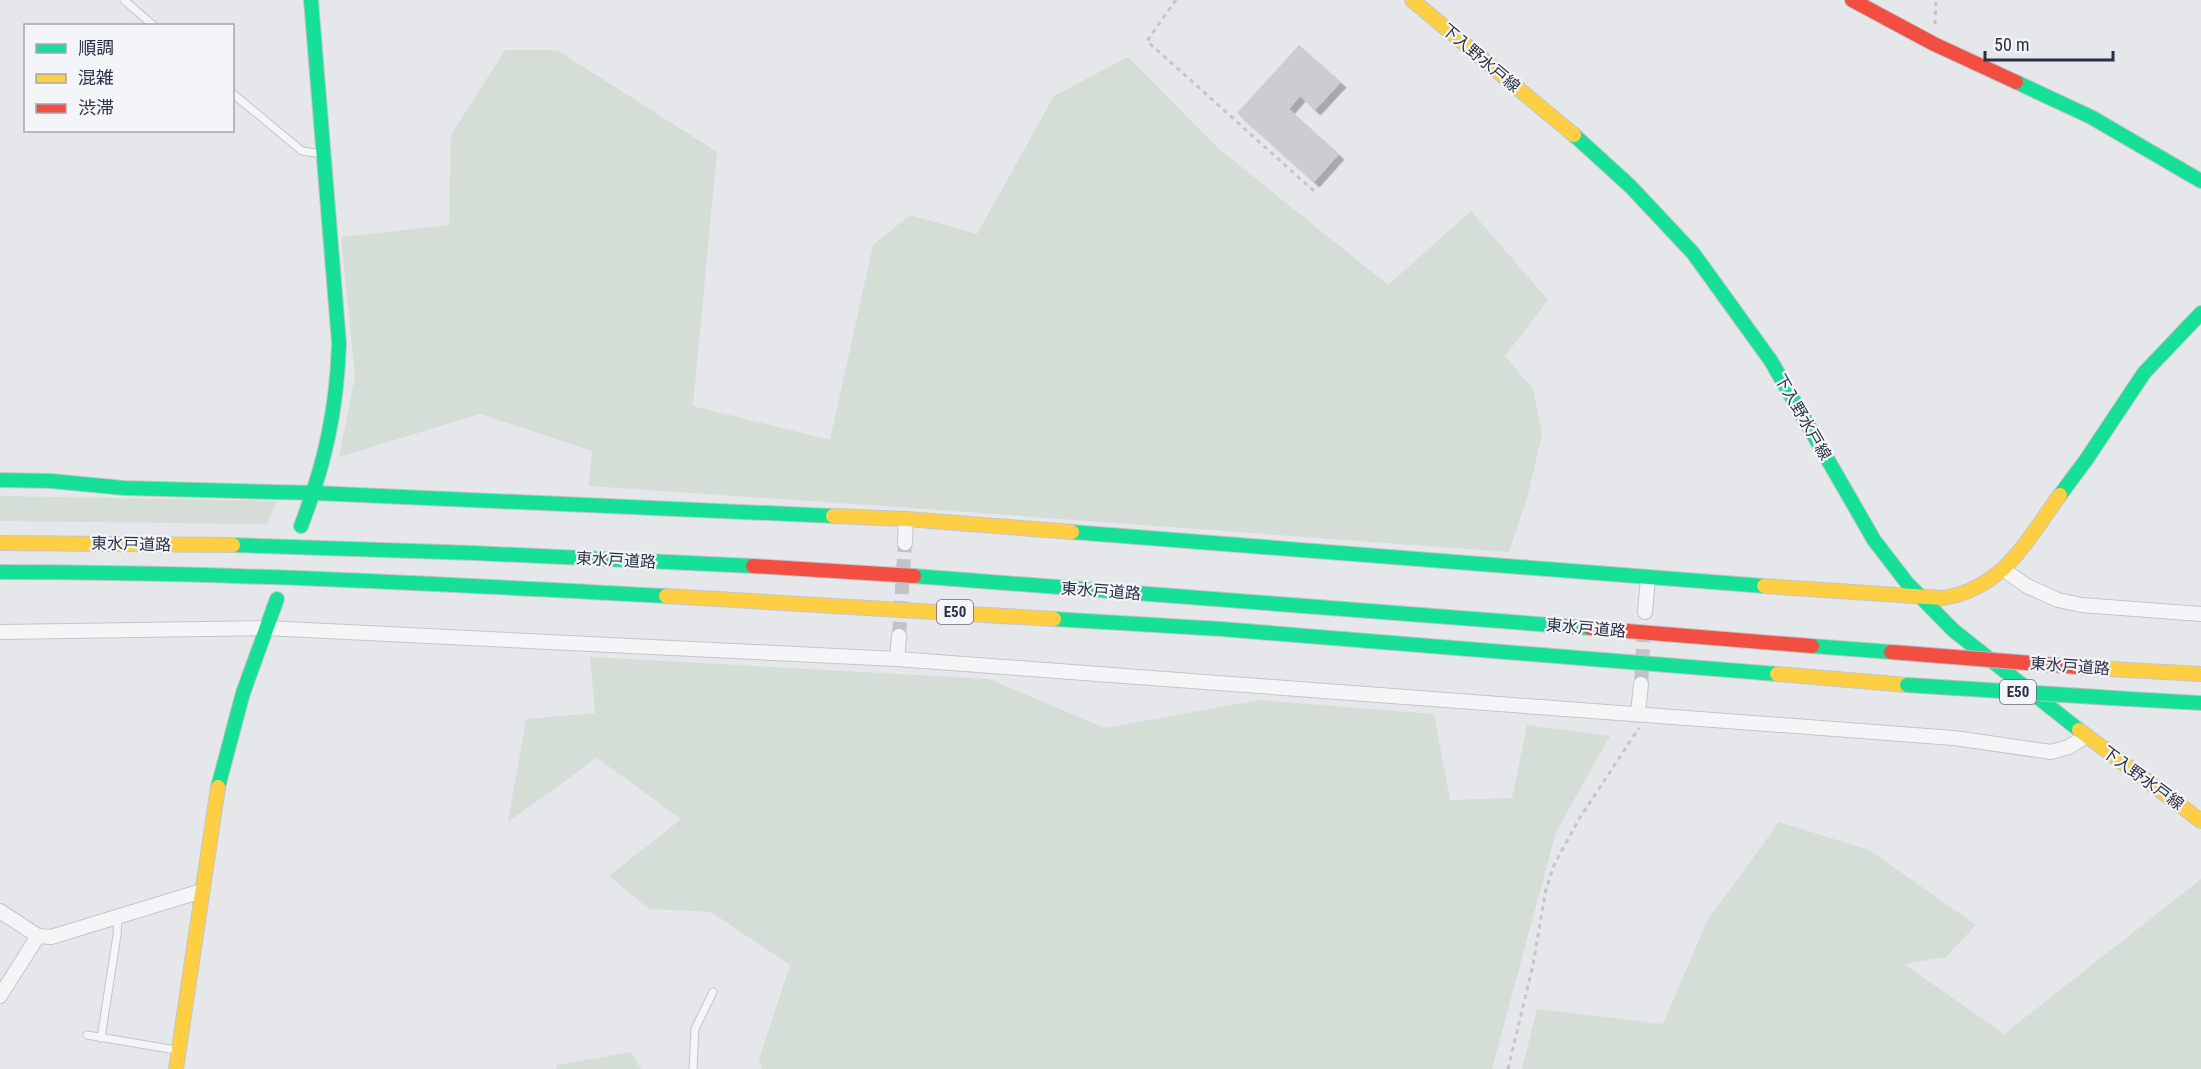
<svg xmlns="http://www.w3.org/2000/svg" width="2201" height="1069" viewBox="0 0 2201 1069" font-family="'Roboto Condensed','Noto Sans JP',sans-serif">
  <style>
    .green { fill: #d5ded6 }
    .building { fill: #cccdd1; filter: url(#shadow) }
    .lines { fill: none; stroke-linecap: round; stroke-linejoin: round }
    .street-tunnel { stroke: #c1c3c9; stroke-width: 14; stroke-dasharray: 14 7; stroke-linecap: butt }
    .lane-casing { stroke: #c4c5c8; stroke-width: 9 }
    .street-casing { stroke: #c4c5c8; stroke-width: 16 }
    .fast-casing { stroke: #c4c5c8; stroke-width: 16 }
    .slow-casing { stroke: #c4c5c8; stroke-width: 16 }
    .jam-casing { stroke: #c4c5c8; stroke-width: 16 }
    .path { stroke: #c5c5ca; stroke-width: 3; stroke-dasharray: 4.5 4.5; stroke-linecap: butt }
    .lane { stroke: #f5f5f7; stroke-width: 7 }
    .street { stroke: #f5f5f7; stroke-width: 14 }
    .fast { stroke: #16e098; stroke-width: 14 }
    .slow { stroke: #ffcf43; stroke-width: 14 }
    .jam { stroke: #f24e42; stroke-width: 14 }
    .fast-bridge-casing { stroke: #b8babf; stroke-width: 16; stroke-linecap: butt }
    .jam-bridge-casing { stroke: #b8babf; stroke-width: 16; stroke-linecap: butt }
    .fast-bridge { stroke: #16e098; stroke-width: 14 }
    .jam-bridge { stroke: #f24e42; stroke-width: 14 }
    .labels { text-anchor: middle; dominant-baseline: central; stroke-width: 4.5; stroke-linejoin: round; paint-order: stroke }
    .shield { fill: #f4f5f9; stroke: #676c7b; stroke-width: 1.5 }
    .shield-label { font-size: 15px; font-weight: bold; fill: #2b3145 }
    .street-label { font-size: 16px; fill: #2b3145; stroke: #f4f5f9 }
  </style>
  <defs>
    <filter id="shadow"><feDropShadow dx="5.5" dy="5.5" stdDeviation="0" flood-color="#0004"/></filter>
  </defs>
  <rect width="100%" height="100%" fill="#e6e7ea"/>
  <g class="green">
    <path d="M505,50h52l160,102 -24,254 137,34 43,-195 37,-30 67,19 77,-138 74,-39 90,91 170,137 83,-74 77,89 -43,56 28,33 9,45 -14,61 -19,57 -597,-44 -323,-22 3,-35 -112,-37 -141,43 16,-81 -14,-139 108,-12 2,-90z"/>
    <path d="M0,496l277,5 -10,23 -267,-3z"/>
    <path d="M590,657l399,22 116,49 154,-28 175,14 16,86 62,-2 15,-73 83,11 -54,96 -64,237h-730l-3,-10 31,-94 -79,-53 -62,-3 -40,-33 72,-57 -84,-61 -89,64 18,-103 69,-6z"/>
    <path d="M1779,822l90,28 107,75 -30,32 -42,7 100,70 197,-155v190h-679l15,-60 126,15 44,-103z"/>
    <path d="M631,1052l10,17h-85l1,-4z"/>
  </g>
  <path class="building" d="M1299,45l42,37 -26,28 -15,-14 -11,13 50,45 -25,28 -77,-69z"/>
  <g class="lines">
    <g class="street-tunnel">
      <path d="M899,636l6,-93"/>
      <path d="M1641,684l3,-55"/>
    </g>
    <defs>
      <g id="lane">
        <path d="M124,0l30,26"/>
        <path d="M232,93l70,58 20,3"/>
        <path d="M87,1035l89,15"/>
        <path d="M101,1038l16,-103 1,-18"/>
        <path d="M693,1069l2,-40 18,-37"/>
      </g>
      <g id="street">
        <path d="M905,543l1,-24"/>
        <path d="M2004,570l23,16 31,14 23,5 120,9"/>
        <path d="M1645,612l3,-34"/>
        <path d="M0,632l265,-4 632,31 1057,79 97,14 18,-5 17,-11"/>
        <path d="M897,659l2,-23"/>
        <path d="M1638,713l3,-29"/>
        <path d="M0,911l38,25 13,1 151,-46"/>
        <path d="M0,996l38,-60"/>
      </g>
      <g id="fast">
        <path d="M2016,82l75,35 110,64"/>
        <path d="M1574,135l56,51 63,67 78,108 103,179 33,43 46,47 126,100"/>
        <path d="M0,480l51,1 73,7 191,5 518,23"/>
        <path d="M2060,495l26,-35 58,-87 57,-60"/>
        <path d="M301,526c24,-62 36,-117 38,-183l-28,-343"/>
        <path d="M1072,532l692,54"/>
        <path d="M233,545l241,8 279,13"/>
        <path d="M0,572c222,0 444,12 666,24"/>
        <path d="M914,576l676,52"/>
        <path d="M1054,619l167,10 556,45"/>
        <path d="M1812,646l79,6"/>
        <path d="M2129,699l72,4"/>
        <path d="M218,787l25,-94 34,-94"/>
      </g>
      <g id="slow">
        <path d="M1412,0l162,135"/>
        <path d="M833,516l73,3 166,13"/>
        <path d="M0,543l233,2"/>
        <path d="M1764,586l179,12c61,-10 83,-57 117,-103"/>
        <path d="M666,596l388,23"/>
        <path d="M2092,668l109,6"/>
        <path d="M1777,674l130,11"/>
        <path d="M2079,730l122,91"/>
        <path d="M176,1069l42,-282"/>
      </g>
      <g id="jam">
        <path d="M1852,0l82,44 82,38"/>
        <path d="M753,566l161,10"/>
        <path d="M1590,628l222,18"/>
      </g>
    </defs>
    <use href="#lane" class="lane-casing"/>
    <use href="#street" class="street-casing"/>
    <use href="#fast" class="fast-casing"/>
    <use href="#slow" class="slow-casing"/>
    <use href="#jam" class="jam-casing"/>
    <g class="path">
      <path d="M1176,0l-29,41 168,151"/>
      <path d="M1935,24l1,-24"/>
      <path d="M1508,1069l25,-104 13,-76 8,-24 25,-46 60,-91"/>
    </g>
    <use href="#lane" class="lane"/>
    <use href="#street" class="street"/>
    <use href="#fast" class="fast"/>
    <use href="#slow" class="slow"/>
    <use href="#jam" class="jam"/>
    <defs>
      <path id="fast-bridge" d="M1907,685l222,14"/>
      <path id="jam-bridge" d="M1891,652l201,16"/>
    </defs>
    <use href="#fast-bridge" class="fast-bridge-casing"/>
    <use href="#jam-bridge" class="jam-bridge-casing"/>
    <use href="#fast-bridge" class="fast-bridge"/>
    <use href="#jam-bridge" class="jam-bridge"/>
  </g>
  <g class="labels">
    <g class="shield">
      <rect x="937" y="600" width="36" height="24" rx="4.5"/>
      <rect x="2000" y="680" width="36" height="24" rx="4.5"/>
    </g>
    <g class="shield-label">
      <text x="955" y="612">E50</text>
      <text x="2018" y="692">E50</text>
    </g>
    <g class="street-label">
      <text transform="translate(1481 58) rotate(40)">下入野水戸線</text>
      <text transform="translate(1803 417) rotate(60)">下入野水戸線</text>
      <text transform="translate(131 544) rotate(1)">東水戸道路</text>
      <text transform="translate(616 560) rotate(3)">東水戸道路</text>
      <text transform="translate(1101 591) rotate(4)">東水戸道路</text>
      <text transform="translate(1586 628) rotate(5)">東水戸道路</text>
      <text transform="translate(2070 666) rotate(4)">東水戸道路</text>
      <text transform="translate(2143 778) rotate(36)">下入野水戸線</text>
    </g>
  </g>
  <rect x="24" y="24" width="210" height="108" fill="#f4f5f9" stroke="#a4a7b1" stroke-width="1.5"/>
  <rect x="36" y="44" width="30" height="9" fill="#16e098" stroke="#a4a7b1" stroke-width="1.5"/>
  <text x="78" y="54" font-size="18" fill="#2b3145">順調</text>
  <rect x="36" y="74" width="30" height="9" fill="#ffcf43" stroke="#a4a7b1" stroke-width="1.5"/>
  <text x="78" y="84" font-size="18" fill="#2b3145">混雑</text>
  <rect x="36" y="104" width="30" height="9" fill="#f24e42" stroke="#a4a7b1" stroke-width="1.5"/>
  <text x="78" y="114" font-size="18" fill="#2b3145">渋滞</text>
  <path d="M1985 51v9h128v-9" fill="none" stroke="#2b3145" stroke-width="3"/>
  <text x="1994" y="51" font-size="18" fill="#2b3145" stroke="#f4f5f9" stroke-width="4.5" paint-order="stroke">50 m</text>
</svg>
